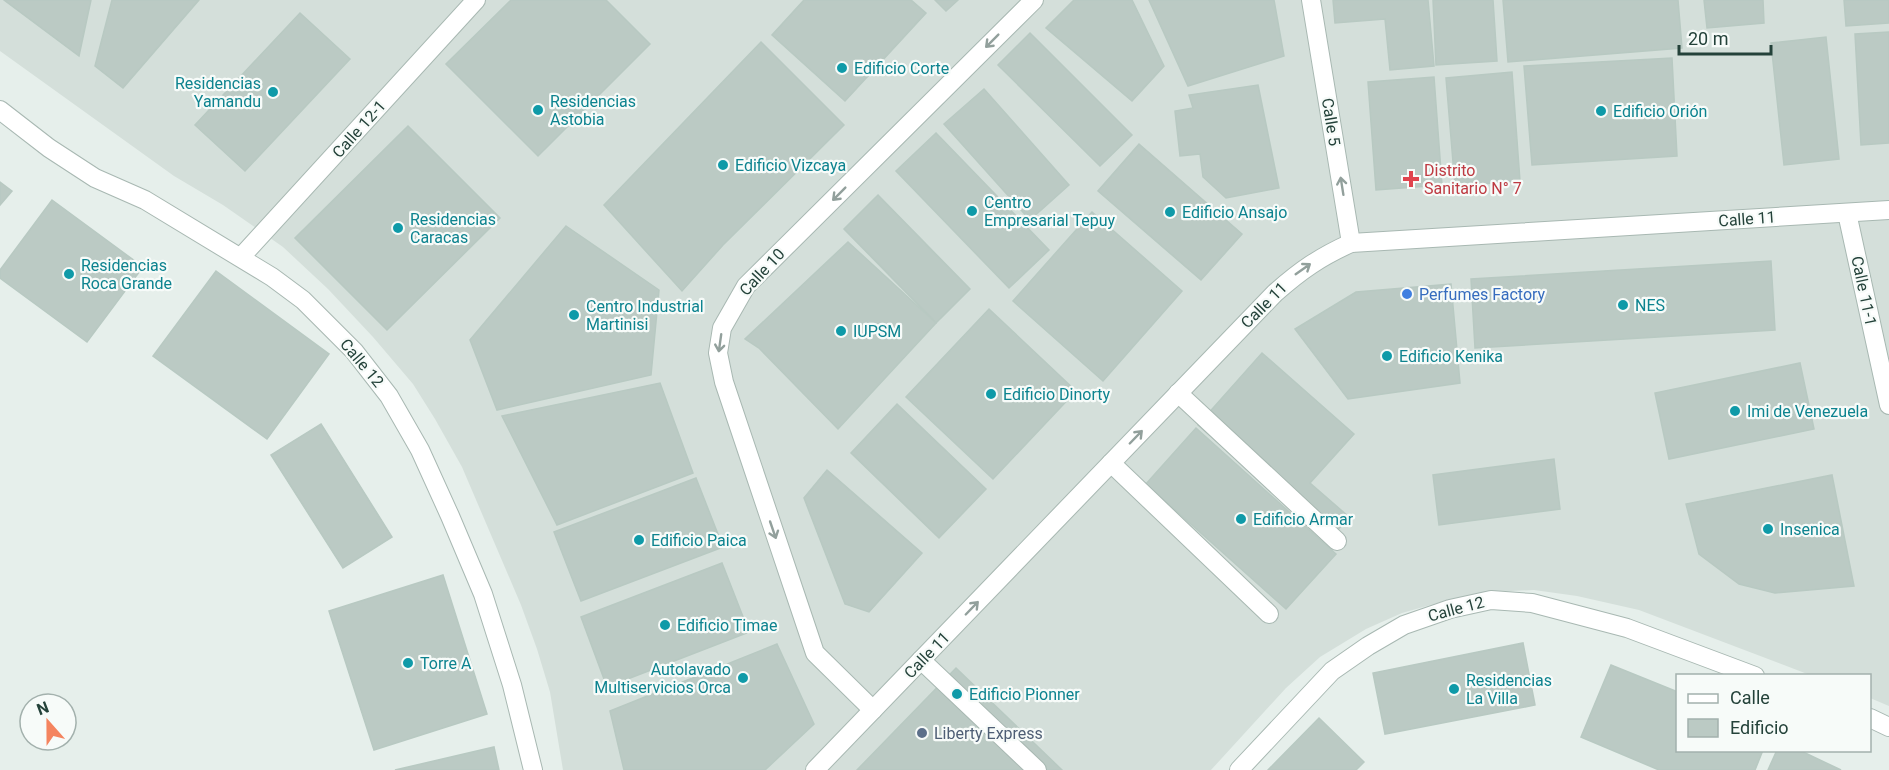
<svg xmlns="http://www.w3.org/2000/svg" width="1889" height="770" viewBox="0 0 1889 770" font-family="Roboto,sans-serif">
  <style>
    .built { fill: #d4dfda }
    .building { fill: #bbcac4; stroke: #b8c9c2; stroke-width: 1.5 }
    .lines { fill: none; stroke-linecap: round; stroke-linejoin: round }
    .street-casing { stroke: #a8b8b2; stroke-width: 20 }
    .street { stroke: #fff; stroke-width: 18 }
    .oneway { stroke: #92a09c }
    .culture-dot { fill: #0f9aa8; stroke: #f7fbf9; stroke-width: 2 }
    .health-dot { fill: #e0444e; stroke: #f7fbf9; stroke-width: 2 }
    .shop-dot { fill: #3f7fe0; stroke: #f7fbf9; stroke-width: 2 }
    .service-dot { fill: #5c6f8a; stroke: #f7fbf9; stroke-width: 2 }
    .labels { text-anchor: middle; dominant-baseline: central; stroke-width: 4.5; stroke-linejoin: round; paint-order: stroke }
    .culture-label { font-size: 16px; fill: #0d838f; stroke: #f7fbf9; text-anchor: start }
    .street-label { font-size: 16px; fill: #24423a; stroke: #f7fbf9 }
    .health-label { font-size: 16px; fill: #be3a42; stroke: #f7fbf9; text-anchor: start }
    .shop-label { font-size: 16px; fill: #366cbe; stroke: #f7fbf9; text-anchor: start }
    .service-label { font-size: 16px; fill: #4e5e75; stroke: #f7fbf9; text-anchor: start }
  </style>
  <rect width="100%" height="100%" fill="#e6efeb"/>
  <path class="built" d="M0,0h1889v706l-19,-8v-22l-60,-1 -171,-65 -62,-14 -43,-6 -43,2 -43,8 -46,13 -36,16 -46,28 -34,31 -75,82h-648l-13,-78 -13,-43 -16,-44 -59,-138 -27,-48 -22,-35 -40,-47 -45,-48 -45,-42 -60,-42 -49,-29 -174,-125z"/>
  <g class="building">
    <path d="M4,0h87l-12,56z"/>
    <path d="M112,0h87l-76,88 -28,-22z"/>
    <path d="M511,0h95l44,44 -112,112 -92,-92z"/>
    <path d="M804,0h107l15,13 -81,88 -73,-66z"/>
    <path d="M935,0h23l-12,11z"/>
    <path d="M1074,0h58l32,66 -32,35 -86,-73z"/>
    <path d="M1149,0h125l10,56 -96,30z"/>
    <path d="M1333,0h95l6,66 -44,4 -5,-51 -50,4z"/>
    <path d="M1433,0h60l4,61 -61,4z"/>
    <path d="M1503,0h175l4,48 -174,14z"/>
    <path d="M1704,0h59l1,23 -57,5z"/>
    <path d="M1844,0h45v23l-43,3z"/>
    <path d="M300,13l50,46 -105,112 -50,-46z"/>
    <path d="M1889,32v111l-28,2 -6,-111z"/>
    <path d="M1030,33l102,102 -32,31 -102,-101z"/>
    <path d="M1826,37l13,122 -55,6 -13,-122z"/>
    <path d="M761,42l83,83 -121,120 -41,46 -78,-86z"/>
    <path d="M1672,58l5,98 -145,9 -8,-99z"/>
    <path d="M1512,72l8,109 -65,5 -9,-108z"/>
    <path d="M1434,77l8,108 -66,5 -8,-108z"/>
    <path d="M1258,85l21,103 -53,10 -23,-21 -3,-23 -20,2 -5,-45 18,-3 -4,-13z"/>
    <path d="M984,89l85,96 -39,35 -86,-96z"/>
    <path d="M408,126l92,92 -113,112 -92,-92z"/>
    <path d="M936,133l113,117 -40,38 -113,-117z"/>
    <path d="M1139,144l103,90 -41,46 -103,-89z"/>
    <path d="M0,182l12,9 -12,14z"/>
    <path d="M878,195l92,94 -34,34 -92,-94z"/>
    <path d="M52,200l91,67 -56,75 -87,-64v-8z"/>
    <path d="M1092,212l90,79 -79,90 -90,-80z"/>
    <path d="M566,226l93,64 -8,85 -154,35 -27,-70z"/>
    <path d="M848,242l88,81 -98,106 -79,-81 -14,-9z"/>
    <path d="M1771,261l4,69 -300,18 -4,-69z"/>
    <path d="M216,271l113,83 -62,85 -114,-83z"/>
    <path d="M1451,284l9,99 -112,16 -53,-70 61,-37z"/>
    <path d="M989,309l87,82 -83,88 -87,-82z"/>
    <path d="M1262,353l92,81 -44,49 39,34 -20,23 -131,-115z"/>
    <path d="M1800,363l14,66 -145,30 -14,-66z"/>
    <path d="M660,383l33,90 -136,52 -55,-109z"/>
    <path d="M897,404l89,85 -47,49 -88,-85z"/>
    <path d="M321,424l71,113 -49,31 -72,-113z"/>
    <path d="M1196,428l140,126 -50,55 -140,-125z"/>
    <path d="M1554,459l6,50 -121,16 -6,-50z"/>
    <path d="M827,470l95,83 -53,59 -24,-8 -41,-106z"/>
    <path d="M1832,475l22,111 -79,7 -36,-9 -40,-30 -13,-50z"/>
    <path d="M696,478l27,69 -142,54 -27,-69z"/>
    <path d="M722,563l27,69 -142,55 -26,-70z"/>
    <path d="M443,575l44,139 -113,36 -45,-139z"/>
    <path d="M1523,643l12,62 -150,29 -12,-61z"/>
    <path d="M777,644l37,80 -49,46h-141l-14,-59z"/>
    <path d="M1611,665l67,27v58h85l-8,20h-96l-78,-33z"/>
    <path d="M956,668l106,102h-205z"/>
    <path d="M1319,718l45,44 -8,8h-88z"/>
    <path d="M494,747l5,23h-104z"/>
    <path d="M1777,750h22l42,20h-73z"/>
  </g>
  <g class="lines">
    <defs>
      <g id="street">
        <path d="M1311,0l40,243"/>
        <path d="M0,110l49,38 46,30 50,22 127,77 31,23 51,51 35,45 31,54 30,66 33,78 29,91 21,85"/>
        <path d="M1847,213l42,192"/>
        <path d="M241,257l235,-257"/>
        <path d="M1178,393l159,148"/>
        <path d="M1111,463l158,151"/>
        <path d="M921,660l116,110"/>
        <path d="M873,710l-58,-57 -91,-271 -6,-29 4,-25 24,-42 288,-286"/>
        <path d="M1870,718l19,9"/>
        <path d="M815,770l460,-477c26,-23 45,-36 76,-50l538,-33"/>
        <path d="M1239,770l93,-99 36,-25 36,-21 46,-16 41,-9 41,3 95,25 128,48"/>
      </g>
    </defs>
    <use href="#street" class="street-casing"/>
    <use href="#street" class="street"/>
  </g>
  <defs><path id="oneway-shaft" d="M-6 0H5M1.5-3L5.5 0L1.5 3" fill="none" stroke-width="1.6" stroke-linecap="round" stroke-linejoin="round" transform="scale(1.5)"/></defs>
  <g class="oneway">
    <use href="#oneway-shaft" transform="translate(992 41) rotate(135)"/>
    <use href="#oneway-shaft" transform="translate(1342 186) rotate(-99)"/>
    <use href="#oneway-shaft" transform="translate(839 194) rotate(135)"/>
    <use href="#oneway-shaft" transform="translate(1303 269) rotate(-35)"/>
    <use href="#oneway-shaft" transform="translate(720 343) rotate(98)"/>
    <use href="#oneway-shaft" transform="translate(1136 437) rotate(-46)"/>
    <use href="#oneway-shaft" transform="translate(773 530) rotate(71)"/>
    <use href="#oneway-shaft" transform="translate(972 608) rotate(-46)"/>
  </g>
  <g class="culture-dot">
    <circle cx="842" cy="68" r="6"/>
    <circle cx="273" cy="92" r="6"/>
    <circle cx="538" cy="110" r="6"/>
    <circle cx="1601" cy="111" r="6"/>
    <circle cx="723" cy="165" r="6"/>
    <circle cx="972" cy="211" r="6"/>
    <circle cx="1170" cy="212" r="6"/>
    <circle cx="398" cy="228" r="6"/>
    <circle cx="69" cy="274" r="6"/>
    <circle cx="1623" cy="305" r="6"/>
    <circle cx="574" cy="315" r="6"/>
    <circle cx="841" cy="331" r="6"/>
    <circle cx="1387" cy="356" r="6"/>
    <circle cx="991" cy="394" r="6"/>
    <circle cx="1735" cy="411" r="6"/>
    <circle cx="1241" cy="519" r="6"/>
    <circle cx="1768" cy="529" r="6"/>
    <circle cx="639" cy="540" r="6"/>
    <circle cx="665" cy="625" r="6"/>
    <circle cx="408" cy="663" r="6"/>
    <circle cx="743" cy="678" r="6"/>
    <circle cx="1454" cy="689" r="6"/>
    <circle cx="957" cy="694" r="6"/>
  </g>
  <path class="health-dot" d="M1408 170h6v6h6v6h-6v6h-6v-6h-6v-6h6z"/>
  <circle class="shop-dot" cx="1407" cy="294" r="6"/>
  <circle class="service-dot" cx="922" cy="733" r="6"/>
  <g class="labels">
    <g class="culture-label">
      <text x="854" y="68">Edificio Corte</text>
      <text x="261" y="83" text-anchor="end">Residencias<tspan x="261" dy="18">Yamandu</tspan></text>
      <text x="550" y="101">Residencias<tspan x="550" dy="18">Astobia</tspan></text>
      <text x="1613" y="111">Edificio Orión</text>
      <text x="735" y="165">Edificio Vizcaya</text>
      <text x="984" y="202">Centro<tspan x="984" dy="18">Empresarial Tepuy</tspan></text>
      <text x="1182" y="212">Edificio Ansajo</text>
      <text x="410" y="219">Residencias<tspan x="410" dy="18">Caracas</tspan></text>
      <text x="81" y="265">Residencias<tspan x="81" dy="18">Roca Grande</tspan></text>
      <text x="1635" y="305">NES</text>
      <text x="586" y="306">Centro Industrial<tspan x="586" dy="18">Martinisi</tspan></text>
      <text x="853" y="331">IUPSM</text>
      <text x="1399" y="356">Edificio Kenika</text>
      <text x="1003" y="394">Edificio Dinorty</text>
      <text x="1747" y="411">Imi de Venezuela</text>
      <text x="1253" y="519">Edificio Armar</text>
      <text x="1780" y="529">Insenica</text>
      <text x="651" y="540">Edificio Paica</text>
      <text x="677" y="625">Edificio Timae</text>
      <text x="420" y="663">Torre A</text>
      <text x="731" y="669" text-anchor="end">Autolavado<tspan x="731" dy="18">Multiservicios Orca</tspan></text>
      <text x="1466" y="680">Residencias<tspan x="1466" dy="18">La Villa</tspan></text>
      <text x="969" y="694">Edificio Pionner</text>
    </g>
    <g class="street-label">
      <text transform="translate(1331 122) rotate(81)">Calle 5</text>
      <text transform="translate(359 129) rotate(-48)">Calle 12-1</text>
      <text transform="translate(1747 219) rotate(-4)">Calle 11</text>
      <text transform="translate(762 272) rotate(-47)">Calle 10</text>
      <text transform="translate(1864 291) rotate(78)">Calle 11-1</text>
      <text transform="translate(1264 305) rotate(-45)">Calle 11</text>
      <text transform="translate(362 363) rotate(50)">Calle 12</text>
      <text transform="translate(1456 609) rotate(-15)">Calle 12</text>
      <text transform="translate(927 655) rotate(-46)">Calle 11</text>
    </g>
    <g class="health-label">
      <text x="1424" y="170">Distrito<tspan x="1424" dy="18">Sanitario N° 7</tspan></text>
    </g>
    <g class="shop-label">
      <text x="1419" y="294">Perfumes Factory</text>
    </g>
    <g class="service-label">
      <text x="934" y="733">Liberty Express</text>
    </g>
  </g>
  <rect x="1676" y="674" width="195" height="78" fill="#f7fbf9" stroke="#a3b1ad" stroke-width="1.5"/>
  <rect x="1688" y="694" width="30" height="9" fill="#ffffff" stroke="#a3b1ad" stroke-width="1.5"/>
  <text x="1730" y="704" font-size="18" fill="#24423a">Calle</text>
  <rect x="1688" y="719" width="30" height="18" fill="#bbcac4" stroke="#a3b1ad" stroke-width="1.5"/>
  <text x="1730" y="734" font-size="18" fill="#24423a">Edificio</text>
  <g transform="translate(48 722) rotate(339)"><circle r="28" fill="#f7fbf9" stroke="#a3b1ad" stroke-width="1.5"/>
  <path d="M0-4.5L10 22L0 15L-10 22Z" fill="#f4845f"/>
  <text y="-9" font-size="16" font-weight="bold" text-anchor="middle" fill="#24423a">N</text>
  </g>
  <path d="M1679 45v9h92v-9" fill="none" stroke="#24423a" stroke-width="3"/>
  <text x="1688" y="45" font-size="18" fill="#24423a" stroke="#f7fbf9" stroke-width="4.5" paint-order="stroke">20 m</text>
</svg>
